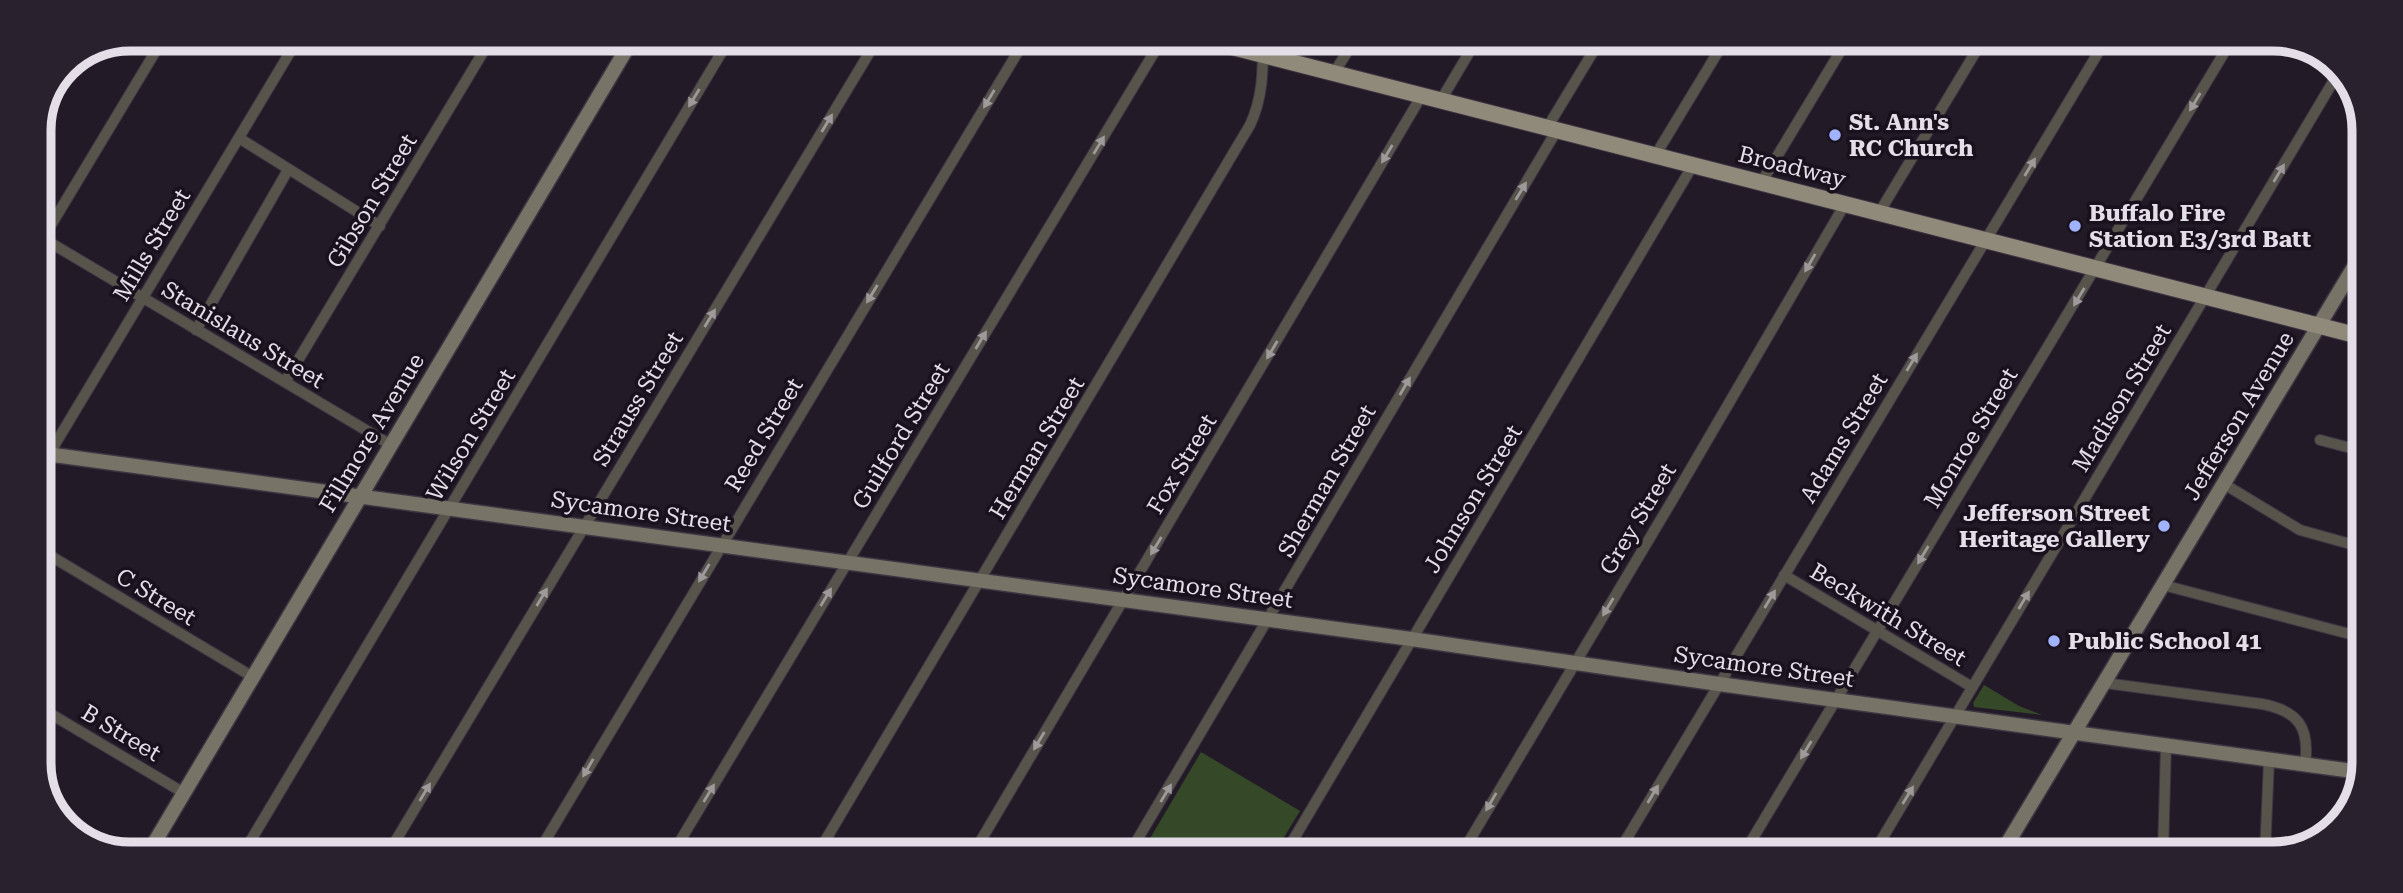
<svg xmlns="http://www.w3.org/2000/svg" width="2403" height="893" viewBox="0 0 2403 893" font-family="'Roboto Serif',serif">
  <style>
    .green { fill: #354827 }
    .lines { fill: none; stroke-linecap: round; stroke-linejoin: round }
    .street-casing { stroke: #3e3543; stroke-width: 12 }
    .secondary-casing { stroke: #3e3543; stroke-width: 17 }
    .primary-casing { stroke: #3e3543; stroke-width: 18 }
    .street { stroke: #57544c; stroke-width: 10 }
    .secondary { stroke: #777366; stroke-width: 14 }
    .primary { stroke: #908a7a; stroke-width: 16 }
    .oneway { fill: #9e999a }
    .poi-dot { fill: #a1b3fd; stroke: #1a111e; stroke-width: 2.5 }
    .labels { text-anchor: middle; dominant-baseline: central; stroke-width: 7; stroke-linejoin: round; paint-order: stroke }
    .poi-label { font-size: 23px; font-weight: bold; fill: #e4dee8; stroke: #1a111e; text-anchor: start }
    .street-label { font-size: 23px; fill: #e4dee8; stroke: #1a111e }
    .rim { fill: none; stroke: #e4dee8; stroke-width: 9 }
  </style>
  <rect width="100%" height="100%" fill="#231a28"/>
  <g class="green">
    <path d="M1984,685l35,21 23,9 -68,-8 -1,-4z"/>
    <path d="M1201,752l99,59 -25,41h-133z"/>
  </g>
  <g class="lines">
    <defs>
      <g id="street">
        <path d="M1334,73l20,-32"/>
        <path d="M1441,100l35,-59"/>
        <path d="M1547,128l52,-86"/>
        <path d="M239,138l141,88"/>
        <path d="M1655,156l69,-114"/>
        <path d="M1761,183l85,-141"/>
        <path d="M1879,213l102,-170"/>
        <path d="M39,236l352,209"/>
        <path d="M39,245l124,-206"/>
        <path d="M196,330l92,-160"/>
        <path d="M285,382l206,-343"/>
        <path d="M2320,440l42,11"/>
        <path d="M39,471l259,-432"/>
        <path d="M2224,484l76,46 61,17"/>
        <path d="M39,549l214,128"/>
        <path d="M1784,575l188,112"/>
        <path d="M2163,585l198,52"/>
        <path d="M2105,683l157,21c37,7 48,24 43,61"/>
        <path d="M39,707l145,86"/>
        <path d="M245,850l484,-810"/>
        <path d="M390,850l487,-810"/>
        <path d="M539,851l486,-811"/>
        <path d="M674,851l487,-810"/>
        <path d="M819,851l431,-726c13,-27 13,-56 13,-84"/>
        <path d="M974,852l448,-757"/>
        <path d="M1130,852l427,-722"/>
        <path d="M1286,852l407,-687"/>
        <path d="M1462,853l211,-354 172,-295"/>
        <path d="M1618,853l486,-810"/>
        <path d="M1744,853l486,-810"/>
        <path d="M1873,854l467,-784"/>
        <path d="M2163,854l3,-109"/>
        <path d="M2265,854l4,-94"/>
      </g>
      <g id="secondary">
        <path d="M39,453l1372,186 308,45 641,88"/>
        <path d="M150,850l482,-810"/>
        <path d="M2001,854l362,-602"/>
      </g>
      <path id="primary" d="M1209,41l1154,296"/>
    </defs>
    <use href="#street" class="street-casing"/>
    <use href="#secondary" class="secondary-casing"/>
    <use href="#primary" class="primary-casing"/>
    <use href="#street" class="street"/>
    <use href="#secondary" class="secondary"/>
    <use href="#primary" class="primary"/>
  </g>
  <defs><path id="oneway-solid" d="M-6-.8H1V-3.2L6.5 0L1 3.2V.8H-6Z" transform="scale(1.75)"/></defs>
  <g class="oneway">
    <use href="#oneway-solid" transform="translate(694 98) rotate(121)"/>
    <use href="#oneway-solid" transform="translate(989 99) rotate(121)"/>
    <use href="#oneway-solid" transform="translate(2195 102) rotate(121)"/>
    <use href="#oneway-solid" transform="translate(827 123) rotate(-59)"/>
    <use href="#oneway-solid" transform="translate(1099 145) rotate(-59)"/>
    <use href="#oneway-solid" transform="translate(1387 154) rotate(121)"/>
    <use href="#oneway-solid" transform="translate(2030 167) rotate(-59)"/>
    <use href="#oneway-solid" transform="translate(2279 173) rotate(-59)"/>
    <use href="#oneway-solid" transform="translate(1521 191) rotate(-59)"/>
    <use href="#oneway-solid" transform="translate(1810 263) rotate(120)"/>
    <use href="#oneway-solid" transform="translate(872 294) rotate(121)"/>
    <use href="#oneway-solid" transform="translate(2079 297) rotate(121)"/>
    <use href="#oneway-solid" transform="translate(710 318) rotate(-59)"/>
    <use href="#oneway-solid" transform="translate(981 340) rotate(-59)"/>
    <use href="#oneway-solid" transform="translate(1272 350) rotate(121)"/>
    <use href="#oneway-solid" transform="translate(1912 362) rotate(-59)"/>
    <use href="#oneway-solid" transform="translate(1405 386) rotate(-60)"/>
    <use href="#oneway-solid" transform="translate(1156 546) rotate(121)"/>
    <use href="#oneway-solid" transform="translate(1923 555) rotate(121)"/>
    <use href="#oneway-solid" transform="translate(704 573) rotate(121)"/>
    <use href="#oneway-solid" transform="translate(542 597) rotate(-59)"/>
    <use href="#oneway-solid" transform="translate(826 597) rotate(-59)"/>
    <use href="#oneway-solid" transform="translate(1770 599) rotate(-59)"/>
    <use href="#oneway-solid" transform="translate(2024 600) rotate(-59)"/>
    <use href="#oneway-solid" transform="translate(1608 607) rotate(121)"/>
    <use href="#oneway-solid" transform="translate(1039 741) rotate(121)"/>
    <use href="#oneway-solid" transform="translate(1806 750) rotate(121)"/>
    <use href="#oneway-solid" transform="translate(588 768) rotate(120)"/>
    <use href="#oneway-solid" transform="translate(425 792) rotate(-59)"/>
    <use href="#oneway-solid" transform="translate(709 793) rotate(-59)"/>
    <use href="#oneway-solid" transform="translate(1166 793) rotate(-59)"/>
    <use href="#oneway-solid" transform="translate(1653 794) rotate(-59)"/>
    <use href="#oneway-solid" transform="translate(1908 795) rotate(-59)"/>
    <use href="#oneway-solid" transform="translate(1491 802) rotate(120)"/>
  </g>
  <g class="poi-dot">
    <circle cx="1835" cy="135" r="7"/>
    <circle cx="2075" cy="226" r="7"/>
    <circle cx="2164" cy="526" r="7"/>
    <circle cx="2054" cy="641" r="7"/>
  </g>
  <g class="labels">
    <g class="poi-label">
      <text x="1849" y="122">St. Ann's<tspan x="1849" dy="26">RC Church</tspan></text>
      <text x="2089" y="213">Buffalo Fire<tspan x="2089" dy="26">Station E3/3rd Batt</tspan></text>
      <text x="2150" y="513" text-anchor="end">Jefferson Street<tspan x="2150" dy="26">Heritage Gallery</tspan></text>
      <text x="2068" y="641">Public School 41</text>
    </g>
    <g class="street-label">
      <text transform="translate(1792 167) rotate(14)">Broadway</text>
      <text transform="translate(372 201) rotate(-59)">Gibson Street</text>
      <text transform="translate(152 245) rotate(-59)">Mills Street</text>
      <text transform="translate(243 335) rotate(31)">Stanislaus Street</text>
      <text transform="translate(2122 398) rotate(-59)">Madison Street</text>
      <text transform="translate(638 399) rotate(-59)">Strauss Street</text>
      <text transform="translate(2239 416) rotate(-59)">Jefferson Avenue</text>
      <text transform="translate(372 433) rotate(-59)">Fillmore Avenue</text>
      <text transform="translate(471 435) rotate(-59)">Wilson Street</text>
      <text transform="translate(764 435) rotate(-59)">Reed Street</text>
      <text transform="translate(901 436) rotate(-59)">Guilford Street</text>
      <text transform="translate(1844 438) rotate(-59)">Adams Street</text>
      <text transform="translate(1971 438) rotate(-59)">Monroe Street</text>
      <text transform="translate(1037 448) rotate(-59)">Herman Street</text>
      <text transform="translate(1182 464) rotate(-59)">Fox Street</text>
      <text transform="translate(1327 481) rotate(-60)">Sherman Street</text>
      <text transform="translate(1473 499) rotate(-59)">Johnson Street</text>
      <text transform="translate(641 512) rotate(8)">Sycamore Street</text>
      <text transform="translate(1638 519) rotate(-59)">Grey Street</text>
      <text transform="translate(1203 588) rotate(8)">Sycamore Street</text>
      <text transform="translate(156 597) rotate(31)">C Street</text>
      <text transform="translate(1888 615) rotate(31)">Beckwith Street</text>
      <text transform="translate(1764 667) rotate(8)">Sycamore Street</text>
      <text transform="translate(121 733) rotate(31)">B Street</text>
    </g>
  </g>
  <path d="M0 0H2403V893H0ZM130 51H2273A79 79 0 0 1 2352 130V763A79 79 0 0 1 2273 842H130A79 79 0 0 1 51 763V130A79 79 0 0 1 130 51Z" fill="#2a212e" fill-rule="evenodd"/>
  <path class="rim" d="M130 51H2273A79 79 0 0 1 2352 130V763A79 79 0 0 1 2273 842H130A79 79 0 0 1 51 763V130A79 79 0 0 1 130 51Z"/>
</svg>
